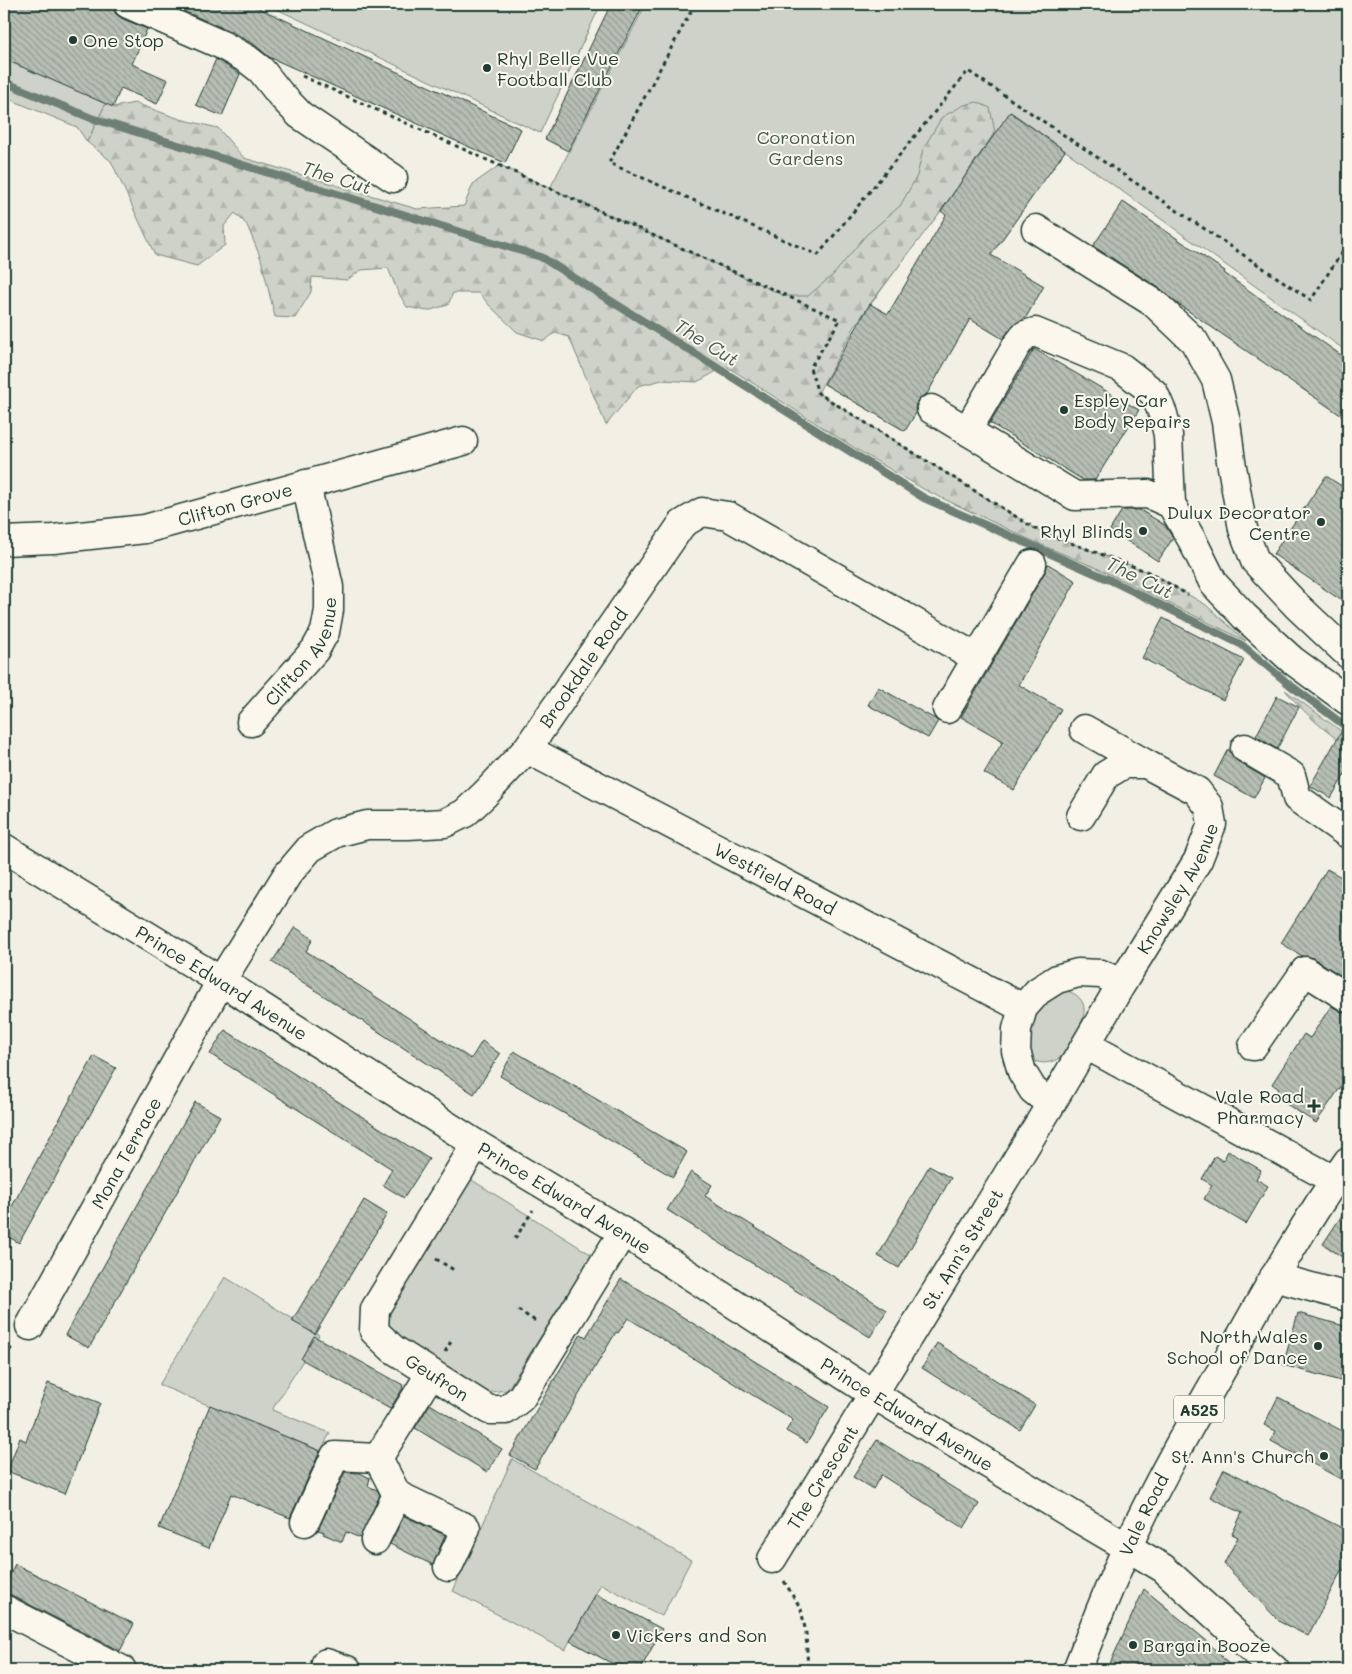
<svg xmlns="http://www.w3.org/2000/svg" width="1352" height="1674" viewBox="0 0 1352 1674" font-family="Mali,sans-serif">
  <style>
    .green { fill: #cfd2c8; stroke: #77887e }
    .forest { fill: url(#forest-firs); stroke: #77887e }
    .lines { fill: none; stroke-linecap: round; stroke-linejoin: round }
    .stream { stroke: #6e7f75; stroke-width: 8 }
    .building { fill: url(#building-back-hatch); stroke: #1f3d34 }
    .minor-casing { stroke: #1f3d34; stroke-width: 31 }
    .major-casing { stroke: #1f3d34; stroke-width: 31 }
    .path { stroke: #1f3d34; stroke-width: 3; stroke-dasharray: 4 4; stroke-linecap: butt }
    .minor { stroke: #fbf7ec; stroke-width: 28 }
    .major { stroke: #fbf7ec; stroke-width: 28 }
    .poi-dot { fill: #1f3d34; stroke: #fbf7ec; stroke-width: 2 }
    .labels { text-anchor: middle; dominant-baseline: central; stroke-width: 4; stroke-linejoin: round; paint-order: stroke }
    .shield { fill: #fbf7ec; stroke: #61756b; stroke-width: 1 }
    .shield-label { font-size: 16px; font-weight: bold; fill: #1f3d34 }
    .poi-label { font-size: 18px; fill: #1f3d34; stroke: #fbf7ec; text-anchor: start }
    .park-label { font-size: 18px; fill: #425b52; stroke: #fbf7ec }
    .street-label { font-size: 18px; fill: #1f3d34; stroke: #fbf7ec }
    .water-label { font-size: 19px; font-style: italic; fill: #465e55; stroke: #fbf7ec }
  </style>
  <defs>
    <pattern id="forest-firs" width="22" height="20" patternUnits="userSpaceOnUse" patternTransform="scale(1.25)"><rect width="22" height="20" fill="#cfd2c8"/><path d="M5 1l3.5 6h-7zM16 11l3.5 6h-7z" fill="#b1b5ac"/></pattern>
    <pattern id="building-back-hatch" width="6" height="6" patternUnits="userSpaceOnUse" patternTransform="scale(1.25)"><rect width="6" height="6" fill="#b7beb3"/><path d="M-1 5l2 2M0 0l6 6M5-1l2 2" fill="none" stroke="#949c92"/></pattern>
  </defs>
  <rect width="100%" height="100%" fill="#f2f0e5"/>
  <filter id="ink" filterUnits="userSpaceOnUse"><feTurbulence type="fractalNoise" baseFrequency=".02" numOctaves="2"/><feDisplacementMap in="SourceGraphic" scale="10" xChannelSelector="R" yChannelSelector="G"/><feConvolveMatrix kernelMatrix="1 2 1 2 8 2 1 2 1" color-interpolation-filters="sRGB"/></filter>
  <g filter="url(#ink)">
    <g class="green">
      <path d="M266,4h335l-61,129z"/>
      <path d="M646,4h702v333l-6,11 -331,-236 -156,214 -70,-30 -235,-108z"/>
      <path d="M4,59l102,44 -19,39 -10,-15 -73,-30z"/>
      <path d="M1064,990c40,11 10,45 -2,66 -11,8 -20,9 -32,3l-6,-28 18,-31z"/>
      <path d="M467,1177l125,78 -85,135 -22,3 -101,-63 1,-21z"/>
      <path d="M225,1277l94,58 -47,75 58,23 -9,18 -162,-66z"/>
      <path d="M512,1459l179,101 -29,56 -61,-32 -36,66 -112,-59z"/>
    </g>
    <g class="forest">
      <path d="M977,102l13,6 5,24 -54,79 -71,93 -15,22 -37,67 221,138 112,42 55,32 40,36 -149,-73 -60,-25 -112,-53 -64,-38 -135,-86 -29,16 -35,-2 -24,6 -32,39 -37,-88 -14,-4 -11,8 -27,-9 -27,-26 -11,-13h-26l-5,12 -21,6 -20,-4 -9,-15 -10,-24 -27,2 -14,10 -35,-3 -1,15 -16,26 -20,-1 -14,-58 -14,-34 -12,-12 -11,13 1,19 -28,21 -42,-11 -44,-94 -24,-19 19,-39 7,4 22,-4 45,16 38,9 26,30 173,51 47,-3 9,-22 27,-19 285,131h23l26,-22 32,-39 34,-29 17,-30 6,-27 19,-32 22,-12z"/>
      <path d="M1285,690l63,46v10c-24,-14 -45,-35 -63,-56z"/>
    </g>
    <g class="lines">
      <path class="stream" d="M4,82l87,36 450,139 383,241 186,82 132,65 48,40 58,43"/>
    </g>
    <g class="building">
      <path d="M4,4h109l2,9 6,5 26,11 -15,35 36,16 -11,24 -36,-16 -8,19 -109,-48z"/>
      <path d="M167,4h83l271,125 -16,34 -236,-106 -14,-12 -25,-14z"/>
      <path d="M611,4h33l-76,147 -23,-12z"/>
      <path d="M216,59l24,15 -18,42 -26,-11z"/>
      <path d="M1010,112l55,39 -74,104 53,31 -19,33 -12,6 -10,14 -33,-20 -43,75 -4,2 -6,5 -2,7 1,5 -11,18 -81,-47 46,-80 18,10 58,-99 -5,-4z"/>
      <path d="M1123,202l102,69 -1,2 124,87v60l-141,-96 -33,-23 -12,-11 -69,-44z"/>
      <path d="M1034,349l105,61 -44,70h-12l-93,-57z"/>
      <path d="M1326,476l22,14v115l-75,-51z"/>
      <path d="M1122,510h18l25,15 8,13 -15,23 -48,-31z"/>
      <path d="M1048,564l28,17 -57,104 42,24 -47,81 -30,-17 19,-32 -42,-24 84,-145z"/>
      <path d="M1163,618l81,42 -21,40 -81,-42z"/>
      <path d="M878,687l57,32 3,2 -10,17 -60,-33z"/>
      <path d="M1277,696l22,11 -22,42 -21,-13z"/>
      <path d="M1348,720v49l-17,29 -21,-12z"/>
      <path d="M1228,749l9,12 28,17 -11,20 -40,-22z"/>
      <path d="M1327,869l21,12v99l-35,-22 -11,-2 -21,-13z"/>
      <path d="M295,927l18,12 -7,12 165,108 11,-18 18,13 -26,40 -202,-132z"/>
      <path d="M1331,1006l9,5 8,2v63l-32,47 -42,-27 5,-7 -7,-5 32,-50 6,4z"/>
      <path d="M225,1030l204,129 -25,39 -21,-13 9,-16 -182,-115z"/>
      <path d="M514,1051l173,101 -14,25 -173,-101z"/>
      <path d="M94,1056l22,12 -97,175 -15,-9v-13z"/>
      <path d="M195,1102l25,14 -131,232 -24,-13z"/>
      <path d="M1228,1151l33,19 -5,9 12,7 -22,38 -42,-25 8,-14 -10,-6 13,-23 8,5z"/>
      <path d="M929,1166l22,12 -52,90 -21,-12z"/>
      <path d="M691,1172l21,13 -7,11 182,114 -17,27 -203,-127z"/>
      <path d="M364,1200l23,14 -72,120 -23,-13z"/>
      <path d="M1348,1206v55l-25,-17z"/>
      <path d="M621,1279l208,128 -22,36 -21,-12 7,-11 -165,-102 -10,15 -2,-1 -81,137 -25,-14 71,-121 5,3z"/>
      <path d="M1298,1313l50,14v56l-65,-18z"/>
      <path d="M314,1336l89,49 -1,2 1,1 -13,21 -89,-50z"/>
      <path d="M937,1343l98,62 -15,25 -98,-62z"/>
      <path d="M48,1383l52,20 -35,91 -58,-23 13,-33 6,3z"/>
      <path d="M1278,1397l70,37v49l-77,-42 5,-10 -12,-6z"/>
      <path d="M430,1404l72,45 -15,23 -72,-44z"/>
      <path d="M210,1405l110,46 -30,67 -59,-24 -22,54 -50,-20z"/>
      <path d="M877,1440l102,64 -15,24 -83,-53 -8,14 -20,-12z"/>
      <path d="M1224,1469l124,62v42l-6,-4 -34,67 -28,-14 -56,-58 14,-27 -6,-3 10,-21 -32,-16z"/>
      <path d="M345,1472l15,1 10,5 -2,8 9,4 3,5 -20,43 -14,-6 -4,10 -19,-8 1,-2 -6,-2z"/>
      <path d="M404,1516l41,19 -12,30 -43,-21z"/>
      <path d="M15,1564l119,60 -14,27 -109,-56 -7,-2v-6z"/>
      <path d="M1144,1589l64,53 26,28h-127z"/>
      <path d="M596,1594l66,35 -22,41h-16l-54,-29z"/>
    </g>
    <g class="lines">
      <defs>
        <g id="minor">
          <path d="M128,4l94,41 25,14 14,11 19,24 20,21 93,63"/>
          <path d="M1036,229l118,74 40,38 22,39 10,42 5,39 12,68 12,32 42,45 51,48"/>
          <path d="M931,409l144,87 73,-2 23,10 21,36 22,44 31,33 47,43 56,41"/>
          <path d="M967,431l50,-86 8,-10 10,-3 87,36 32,25 9,21 5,21 3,69"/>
          <path id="s1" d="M4,541l49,-2 92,-10 318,-88"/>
          <path d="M947,709l85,-145"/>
          <path id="s2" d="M251,722l64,-72 10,-18 4,-22v-23l-23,-103"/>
          <path d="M1084,729l62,35"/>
          <path d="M1245,748l46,27 6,23 51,36"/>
          <path id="s3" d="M527,749l496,259"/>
          <path id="s4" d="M4,848l217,133 255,163 147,88 250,162 208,126 82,48 112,102"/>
          <path d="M1086,1045l248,135"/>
          <path d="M1253,1046l52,-75 43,27"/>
          <path d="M1051,1104l-18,-14 -11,-18 -6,-21 1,-22 6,-21 15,-17 19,-12 21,-6 23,1 21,9"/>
          <path id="s5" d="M476,1144l-101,165 -1,22 19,18 96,61h17l15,-12 102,-166"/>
          <path d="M1274,1277l74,20"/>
          <path id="s6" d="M30,1326l191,-345 66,-106 23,-27 26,-15 31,-8h41l37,-2 20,-10 20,-19 42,-45 155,-225 20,-12 26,4 249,142"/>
          <path d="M397,1495l69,33 -18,39"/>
          <path d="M305,1522l30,-66 43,2 53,-85"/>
          <path d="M375,1540l22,-45 -19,-37"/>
          <path id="s7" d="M772,1559l279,-455 71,-121 76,-123 14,-36 -3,-17 -12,-16 -51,-27h-22l-18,11 -25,41"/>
          <path d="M4,1609l118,61"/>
          <path d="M326,1663l21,7"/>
        </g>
        <g id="major">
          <path id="s8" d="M1077,1670c16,-41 31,-82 50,-122 32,-70 71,-137 109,-203 35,-63 71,-126 112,-184"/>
        </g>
      </defs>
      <use href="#minor" class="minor-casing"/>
      <use href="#major" class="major-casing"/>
      <g class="path">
        <path d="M695,4l-86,159 209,92 150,-184 343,229 37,-57"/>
        <path d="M302,76l538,244 -30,48 8,25 221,138 112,42 37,22"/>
        <path d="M515,1239l18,-29"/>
        <path d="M436,1259l18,11"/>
        <path d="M518,1310l19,12"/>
        <path d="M445,1352l8,-14"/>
        <path d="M4,1357l9,-11"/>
        <path d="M784,1581l17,28 5,24 2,37"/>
      </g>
      <use href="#minor" class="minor"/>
      <use href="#major" class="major"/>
    </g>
  </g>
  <g class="poi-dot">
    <circle cx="73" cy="40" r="5"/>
    <circle cx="487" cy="68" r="5"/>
    <circle cx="1064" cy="410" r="5"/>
    <circle cx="1321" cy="522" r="5"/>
    <circle cx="1143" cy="531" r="5"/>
    <path d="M1311.5 1098.5h5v5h5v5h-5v5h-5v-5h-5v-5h5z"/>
    <circle cx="1318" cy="1346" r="5"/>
    <circle cx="1324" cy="1456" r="5"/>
    <circle cx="616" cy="1635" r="5"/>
    <circle cx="1133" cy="1645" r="5"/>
  </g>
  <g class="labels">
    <rect class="shield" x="1174" y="1395.5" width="50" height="27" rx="4"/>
    <g class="shield-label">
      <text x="1199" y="1409">A525</text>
    </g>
    <g class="poi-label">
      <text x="83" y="40">One Stop</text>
      <text x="497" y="58">Rhyl Belle Vue<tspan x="497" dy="21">Football Club</tspan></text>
      <text x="1074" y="400">Espley Car<tspan x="1074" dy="21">Body Repairs</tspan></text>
      <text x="1311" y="512" text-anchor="end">Dulux Decorator<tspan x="1311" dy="21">Centre</tspan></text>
      <text x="1133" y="531" text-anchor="end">Rhyl Blinds</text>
      <text x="1304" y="1096" text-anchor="end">Vale Road<tspan x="1304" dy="21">Pharmacy</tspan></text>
      <text x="1308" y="1336" text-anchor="end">North Wales<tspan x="1308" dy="21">School of Dance</tspan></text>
      <text x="1314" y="1456" text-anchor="end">St. Ann's Church</text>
      <text x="626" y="1635">Vickers and Son</text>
      <text x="1143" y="1645">Bargain Booze</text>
    </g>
    <g class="park-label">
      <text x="806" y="137">Coronation<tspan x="806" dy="21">Gardens</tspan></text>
    </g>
    <g class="street-label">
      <text stroke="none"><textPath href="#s1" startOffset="235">Clifton Grove</textPath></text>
      <text stroke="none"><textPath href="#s2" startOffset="89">Clifton Avenue</textPath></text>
      <text stroke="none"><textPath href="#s6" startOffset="905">Brookdale Road</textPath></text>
      <text stroke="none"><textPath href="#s3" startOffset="280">Westfield Road</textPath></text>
      <text stroke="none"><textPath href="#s7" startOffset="784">Knowsley Avenue</textPath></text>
      <text stroke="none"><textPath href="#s4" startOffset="256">Prince Edward Avenue</textPath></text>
      <text stroke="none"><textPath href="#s6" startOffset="198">Mona Terrace</textPath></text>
      <text stroke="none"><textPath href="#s4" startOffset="661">Prince Edward Avenue</textPath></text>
      <text stroke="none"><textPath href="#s7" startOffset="364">St. Ann's Street</textPath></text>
      <text stroke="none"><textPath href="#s5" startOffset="294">Geufron</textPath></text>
      <text stroke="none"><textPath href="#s4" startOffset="1066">Prince Edward Avenue</textPath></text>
      <text stroke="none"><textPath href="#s7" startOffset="96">The Crescent</textPath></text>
      <text stroke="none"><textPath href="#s8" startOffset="169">Vale Road</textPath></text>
    </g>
    <g class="water-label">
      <text transform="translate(337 177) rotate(17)">The Cut</text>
      <text transform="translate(707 342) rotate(32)">The Cut</text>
      <text transform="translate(1140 577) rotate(26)">The Cut</text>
    </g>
  </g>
  <rect width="1352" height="1674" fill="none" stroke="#fbf7ec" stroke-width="20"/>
  <rect x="10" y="10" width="1332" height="1654" fill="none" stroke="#1f3d34" stroke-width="2" filter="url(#ink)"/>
</svg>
